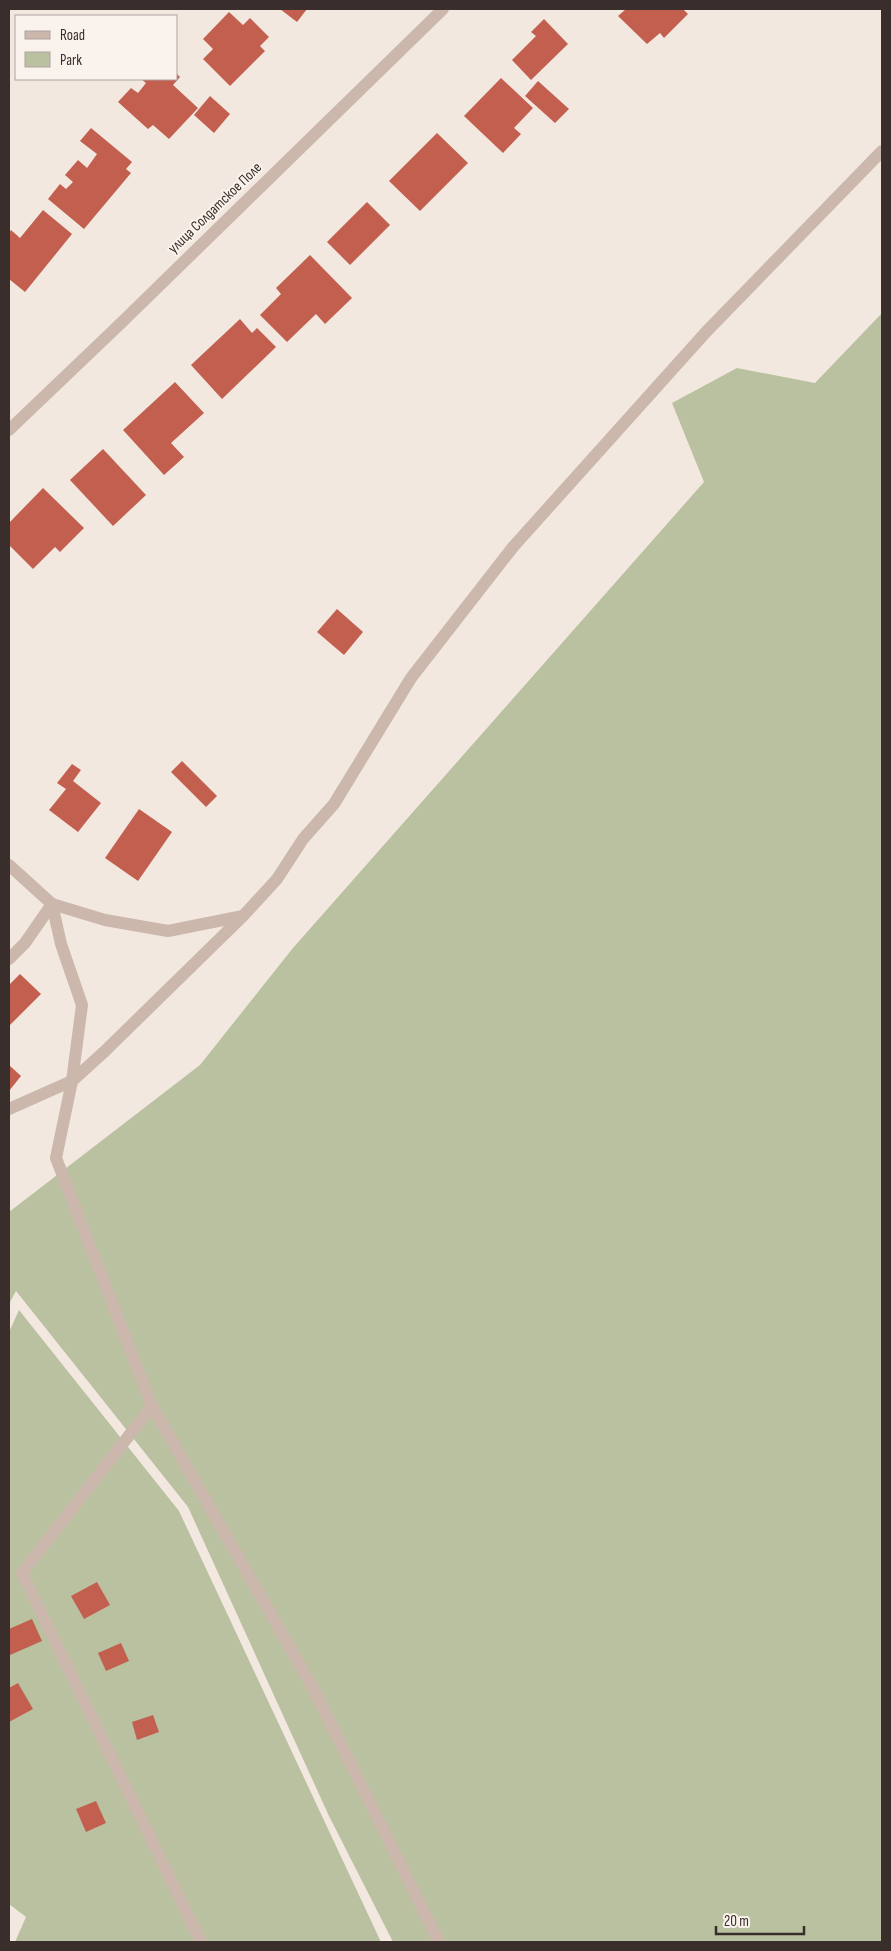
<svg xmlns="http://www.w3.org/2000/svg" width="891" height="1951" viewBox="0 0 891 1951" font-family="'Sofia Sans Condensed',sans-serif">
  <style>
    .green { fill: #bac1a0 }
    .building { fill: #c25f4e }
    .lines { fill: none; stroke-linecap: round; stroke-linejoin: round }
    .service { stroke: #cbb7ac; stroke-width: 12 }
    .minor { stroke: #cbb7ac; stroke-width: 12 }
    .labels { text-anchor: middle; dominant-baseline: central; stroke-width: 4; stroke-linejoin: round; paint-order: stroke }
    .street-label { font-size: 15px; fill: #392e2b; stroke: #faf2ec }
  </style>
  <rect width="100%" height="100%" fill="#f2e8e0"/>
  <g class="green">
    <path d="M882,313v1629h-489l-64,-126 -141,-309 -172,-216 -7,13v-92l191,-147 93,-117 411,-466 -32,-79 65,-35 78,15z"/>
    <path d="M19,1310l160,201 202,431h-366l11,-25 -17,-13v-572z"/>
  </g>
  <g class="building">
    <path d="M280,9h27l-10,13z"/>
    <path d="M626,9h57l5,5 -24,24 -4,-5 -13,11 -29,-28z"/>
    <path d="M229,12l14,13 7,-7 19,19 -9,9 5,5 -35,35 -27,-27 10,-10 -10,-10z"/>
    <path d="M544,19l24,25 -37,36 -19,-20 24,-24 -5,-4z"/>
    <path d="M176,73l4,4 -7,8 25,23 -29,31 -16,-14 -5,4 -30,-27 13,-14 7,5 8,-10 -5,-4h35z"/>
    <path d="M501,78l32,30 -19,20 7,6 -18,19 -39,-37z"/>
    <path d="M538,81l31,28 -14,14 -30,-27z"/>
    <path d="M210,96l20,18 -16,19 -20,-18z"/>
    <path d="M91,128l41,34 -6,7 5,4 -47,56 -36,-30 12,-15 6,5 7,-7 -8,-7 13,-15 9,8 10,-14 -17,-13z"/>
    <path d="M437,133l31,30 -48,48 -31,-30z"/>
    <path d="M367,202l23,23 -40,40 -23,-23z"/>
    <path d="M43,210l29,24 -47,58 -16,-13v-46l2,-3 9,8z"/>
    <path d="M310,255l42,43 -27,26 -9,-10 -29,28 -27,-27 21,-21 -5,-6z"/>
    <path d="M240,319l12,14 5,-5 19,19 -54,52 -31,-34z"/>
    <path d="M175,382l29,31 -33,30 13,14 -20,18 -41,-45z"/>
    <path d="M103,449l43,46 -33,31 -43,-46z"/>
    <path d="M43,488l41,40 -24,24 -5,-5 -22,22 -24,-24v-22z"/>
    <path d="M337,609l26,23 -19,23 -27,-23z"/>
    <path d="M182,761l35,35 -11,11 -35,-35z"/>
    <path d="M72,764l9,6 -8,11 28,22 -23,29 -29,-22 17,-21 -9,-6z"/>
    <path d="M139,809l33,23 -34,49 -33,-23z"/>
    <path d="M20,974l21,20 -32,32v-41z"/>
    <path d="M9,1065l12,11 -12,15z"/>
    <path d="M97,1582l13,23 -26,14 -13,-23z"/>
    <path d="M32,1619l10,22 -32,14 -1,-4v-22z"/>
    <path d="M121,1643l8,18 -23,10 -8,-18z"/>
    <path d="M18,1683l15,26 -24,13v-34z"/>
    <path d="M153,1715l6,17 -22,8 -5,-18z"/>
    <path d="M96,1801l10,22 -20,9 -10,-23z"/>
  </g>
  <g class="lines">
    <g class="service">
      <path d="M9,865l43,39 9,40 21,61 -10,76 -16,77 96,248 -130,167 179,369"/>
      <path d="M9,959l16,-16 27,-39"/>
      <path d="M9,1109l63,-28"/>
    </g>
    <g class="minor">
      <path d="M9,430l110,-105 324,-316"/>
      <path d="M52,904l53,16 63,11 75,-15 34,-37 26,-40 31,-35 77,-126 102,-131 193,-215 176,-181"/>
      <path d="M72,1081l33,-30 138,-135"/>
      <path d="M152,1406l161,282 126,254"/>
    </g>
  </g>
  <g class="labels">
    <g class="street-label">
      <text transform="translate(215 208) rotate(-44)">улица Солдатское Поле</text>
    </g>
  </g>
  <rect width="891" height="1951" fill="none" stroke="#392e2b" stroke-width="20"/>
  <rect x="15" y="15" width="162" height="65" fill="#faf2ec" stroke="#ada49f"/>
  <rect x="25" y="31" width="25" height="8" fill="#cbb7ac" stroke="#ada49f"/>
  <text x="60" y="40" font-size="15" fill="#392e2b">Road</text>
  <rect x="25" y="52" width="25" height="15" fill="#bac1a0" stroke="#ada49f"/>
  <text x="60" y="65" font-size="15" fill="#392e2b">Park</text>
  <path d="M716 1926v8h88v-8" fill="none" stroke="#392e2b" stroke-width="2.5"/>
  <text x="724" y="1926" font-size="15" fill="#392e2b" stroke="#faf2ec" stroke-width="4" paint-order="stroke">20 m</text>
</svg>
